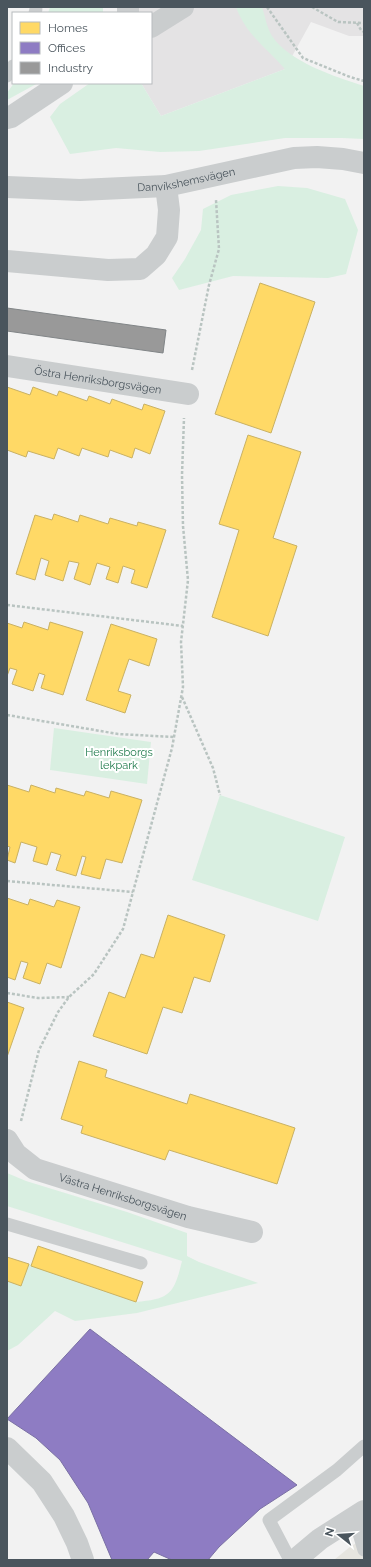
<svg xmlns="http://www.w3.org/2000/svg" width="371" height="1567" viewBox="0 0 371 1567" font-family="Raleway,sans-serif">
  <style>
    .commercial { fill: #e6e5e0 }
    .education { fill: #e4e3e4 }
    .green { fill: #d9efe1 }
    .homes { fill: #ffd966; stroke: #c9b163 }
    .offices { fill: #8e7cc3; stroke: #7a70a4 }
    .industry { fill: #999; stroke: #818587 }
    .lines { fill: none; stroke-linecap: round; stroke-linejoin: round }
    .path { stroke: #b9c4c1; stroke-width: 2.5; stroke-dasharray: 3 2; stroke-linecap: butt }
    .service { stroke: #cacdce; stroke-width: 13 }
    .minor { stroke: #cacdce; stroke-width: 22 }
    .labels { text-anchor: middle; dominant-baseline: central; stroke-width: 4; stroke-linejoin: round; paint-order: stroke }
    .street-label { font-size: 11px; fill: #4a555d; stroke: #fff }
    .park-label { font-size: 11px; fill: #1f7b4c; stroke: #fff }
  </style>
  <rect width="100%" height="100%" fill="#f2f2f2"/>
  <path class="commercial" d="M364,1539v21h-30l17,-14z"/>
  <path class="education" d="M118,7h246v29h-15l-38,-14 -26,47 -124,47 -20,-33h10v-70h-33z"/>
  <g class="green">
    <path d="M50,7h53v6h-55z"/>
    <path d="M236,7h26c3,9 5,21 10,29 17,26 64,41 92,50v53l-22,-1h-57l-86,13 -39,1 -44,-4 -46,6 -20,-37 10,-13 30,-21h51l20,33 124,-47c-18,-21 -39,-34 -49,-62z"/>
    <path d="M14,83h24l-31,17v-7z"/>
    <path d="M278,186l29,2 38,11 13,31 -12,44 -18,4 -95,-2 -54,14 -7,-12 13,-19 16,-29 2,-21 28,-14z"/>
    <path d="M54,728l97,14 -4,42 -97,-14z"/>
    <path d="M220,795l125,42 -27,84 -126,-41z"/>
    <path d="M7,1173l19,8 101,31 60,21v23l12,6 59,21 -121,30 -62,8 -20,-10 -37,34 -11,6v-70l22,-17 107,38c34,-3 38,-8 46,-41l-175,-55z"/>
  </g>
  <g class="homes">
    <path d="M260,283l55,19 -44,131 -56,-19z"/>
    <path d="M7,387l23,8 3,-8 24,9 2,-5 28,10 2,-5 21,8 2,-5 30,11 2,-6 21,7 -15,43 -15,-6 -3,10 -22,-8 -2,7 -26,-9 -3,8 -21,-8 -4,11 -26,-8 -2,6 -19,-7z"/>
    <path d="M248,435l53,17 -28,86 24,8 -29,90 -56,-19 27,-87 -20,-6z"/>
    <path d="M54,514l24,8 2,-7 28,9 2,-6 27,8 1,-4 28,8 -19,58 -16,-5 4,-13 -12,-4 -5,17 -12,-4 4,-12 -13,-4 -7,22 -16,-6 5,-16 -10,-2 -6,20 -18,-6 4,-14 -8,-3 -6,22 -19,-6 19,-59 17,5z"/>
    <path d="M24,622l24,8 2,-8 33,10 -20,63 -22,-7 4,-13 -6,-2 -6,18 -21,-7 5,-14 -7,-2 -3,8v-53l15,5z"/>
    <path d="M111,624l46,15 -8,27 -20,-7 -11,32 13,4 -6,18 -39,-13z"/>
    <path d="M7,785l22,7 2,-7 24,8 1,-5 28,8 2,-5 23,7 2,-7 31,9 -20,63 -16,-4 -6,20 -19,-5 5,-17 -4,-1 -6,20 -20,-6 5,-15 -10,-3 -4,13 -14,-4 4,-14 -16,-5 -6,21 -8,-3 3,-13 -3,-1z"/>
    <path d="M7,898l21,7 2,-6 24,8 3,-7 23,7 -19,61 -14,-5 -7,21 -17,-6 5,-15 -7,-2 -6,19 -8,-3z"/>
    <path d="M168,915l57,20 -15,47 -16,-5 -12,36 -19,-6 -16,47 -54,-18 16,-44 16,6 16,-44 13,4z"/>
    <path d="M7,1002l17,6 -17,49z"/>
    <path d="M79,1061l28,9 -2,7 82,27 3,-10 105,34 -18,56 -108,-34 -4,10 -84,-27 2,-7 -22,-7z"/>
    <path d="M38,1246l105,36 -7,20 -105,-36z"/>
    <path d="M7,1257l22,7 -8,22 -14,-5z"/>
  </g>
  <path class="offices" d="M90,1329l207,156 -37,24 -41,38 -11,13h-36l-18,-8 -7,8h-35l-24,-57 -28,-43 -24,-22 -29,-19z"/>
  <path class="industry" d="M7,308l159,22 -3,23 -156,-22z"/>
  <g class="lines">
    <g class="path">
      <path d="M267,7l36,51 47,19 14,4"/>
      <path d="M312,7l26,15 26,1"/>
      <path d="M357,23l4,7 3,2"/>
      <path d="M192,370l17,-85 10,-36 -3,-49"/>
      <path d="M7,605l176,21"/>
      <path d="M182,697l31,71 7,27"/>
      <path d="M7,715l111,19 56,3"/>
      <path d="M7,881l126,11"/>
      <path d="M7,993l31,5 31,-1"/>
      <path d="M21,1121l18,-71 19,-38 11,-15 25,-23 29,-45 49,-181 11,-61 -2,-45 7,-62 -5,-54 -1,-51 2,-57"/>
    </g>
    <g class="service">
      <path d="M35,13l1,-4"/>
      <path d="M7,76l6,-10"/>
      <path d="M7,1224l134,39"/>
      <path d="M354,1517l10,33"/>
      <path d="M290,1560l-21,-40 68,-50 27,-24"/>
    </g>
    <g class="minor">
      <path d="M128,13v-6"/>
      <path d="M151,27l32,-20"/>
      <path d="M7,118l4,-1 51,-34"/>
      <path id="s1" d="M7,187l73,3 86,-4 128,-28 23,-1 26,2 21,4"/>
      <path d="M7,261l101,9 32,-1 16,-14 11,-18 2,-27 -3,-24"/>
      <path id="s2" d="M7,366l181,28"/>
      <path id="s3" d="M7,1140l9,14 19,15 153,48 64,15"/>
      <path d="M7,1448l35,34 22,34 13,27 6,17"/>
      <path d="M295,1560l25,-21 44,-28"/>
    </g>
  </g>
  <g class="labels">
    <g class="street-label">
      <text stroke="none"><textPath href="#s1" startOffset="180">Danvikshemsvägen</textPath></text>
      <text stroke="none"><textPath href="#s2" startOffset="92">Östra Henriksborgsvägen</textPath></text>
      <text stroke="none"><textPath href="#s3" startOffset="133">Västra Henriksborgsvägen</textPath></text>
    </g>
    <g class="park-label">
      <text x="119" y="752">Henriksborgs<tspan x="119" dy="13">lekpark</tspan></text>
    </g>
  </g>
  <rect width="371" height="1567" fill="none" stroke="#4a555d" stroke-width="16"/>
  <rect x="12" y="12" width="140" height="72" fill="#ffffff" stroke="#b7bbbe"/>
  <rect x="20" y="22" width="20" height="12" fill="#ffd966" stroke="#b7bbbe"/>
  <text x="48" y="32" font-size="12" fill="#4a555d">Homes</text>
  <rect x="20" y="42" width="20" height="12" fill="#8e7cc3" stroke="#b7bbbe"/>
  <text x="48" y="52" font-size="12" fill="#4a555d">Offices</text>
  <rect x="20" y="62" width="20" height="12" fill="#999999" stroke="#b7bbbe"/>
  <text x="48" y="72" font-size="12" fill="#4a555d">Industry</text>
  <g transform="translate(339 1535) rotate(287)" stroke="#ffffff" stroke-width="3" paint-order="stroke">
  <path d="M0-3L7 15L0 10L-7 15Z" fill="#4a555d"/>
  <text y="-6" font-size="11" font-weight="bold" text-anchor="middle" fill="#4a555d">N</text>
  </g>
</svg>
